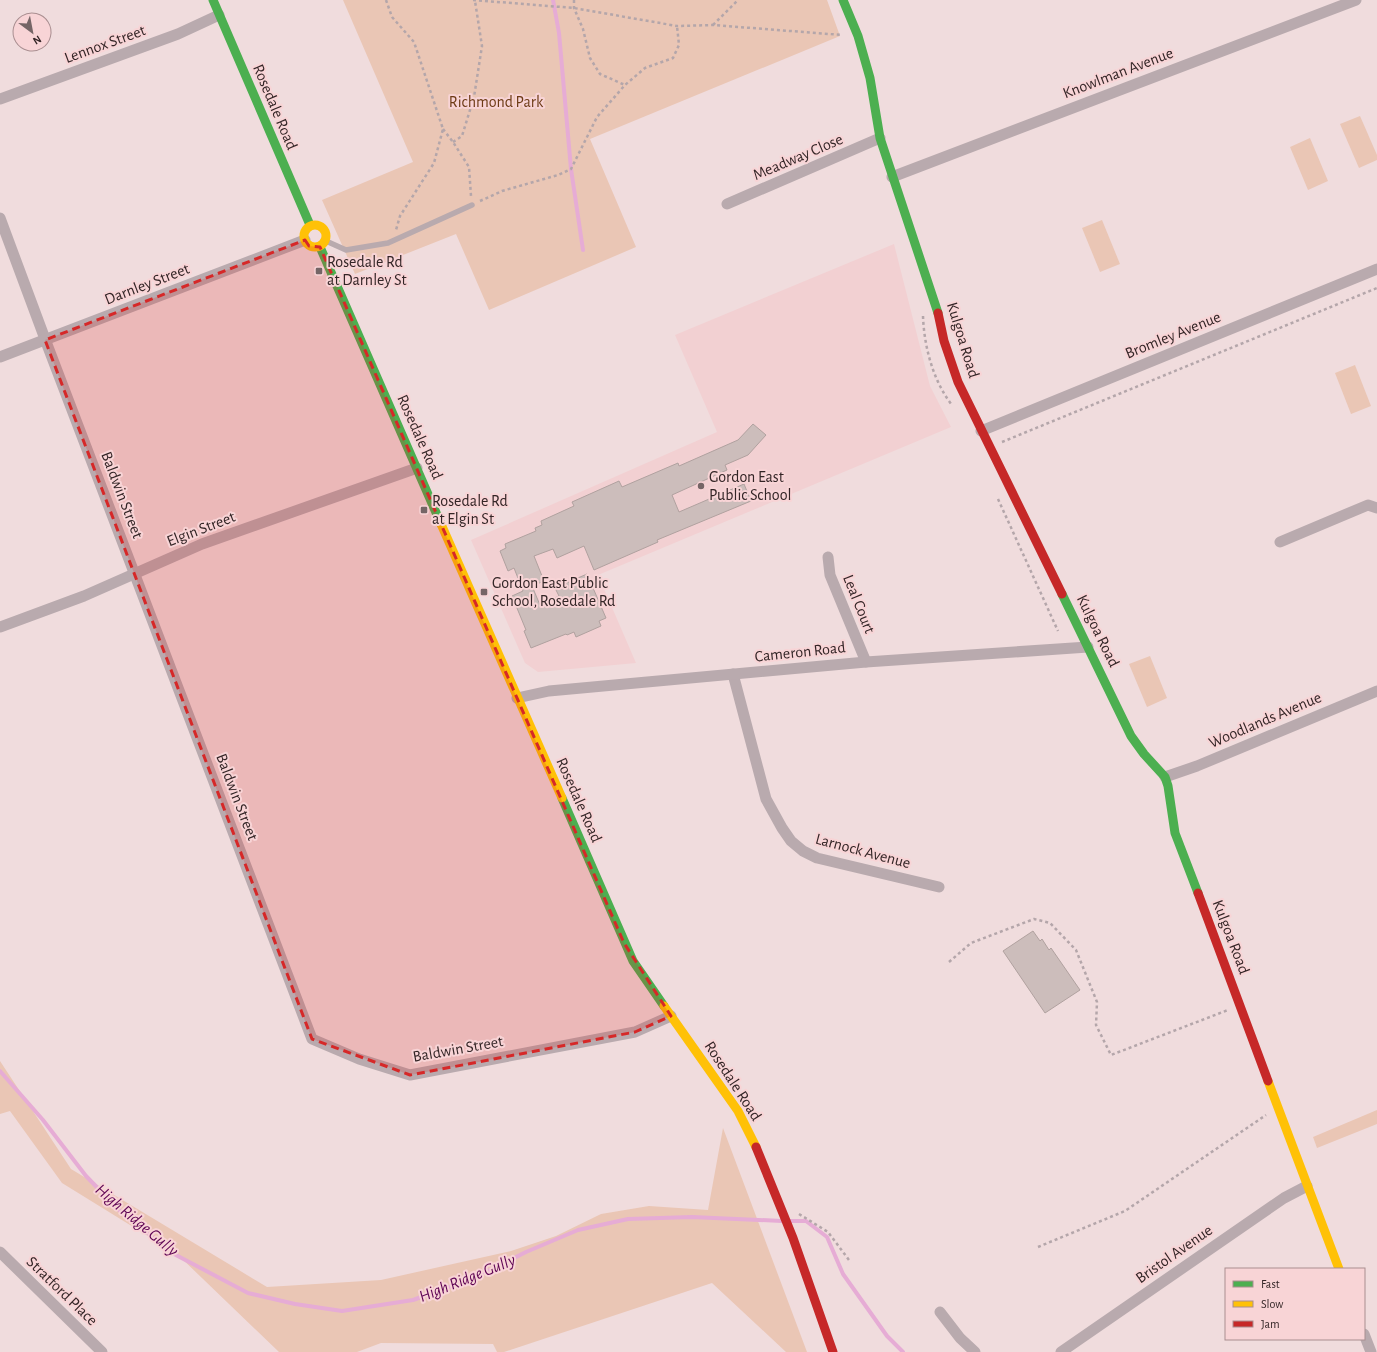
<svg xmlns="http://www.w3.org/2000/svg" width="1377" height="1352" viewBox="0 0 1377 1352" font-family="'Alegreya Sans',sans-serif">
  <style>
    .built { fill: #f2d0d2 }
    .green { fill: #eac6b5 }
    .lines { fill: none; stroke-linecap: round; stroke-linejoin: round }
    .stream { stroke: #e6acd5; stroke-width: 4 }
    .building { fill: #ccbdbb; stroke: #b0a19f }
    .path { stroke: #b4a6aa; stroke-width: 2.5; stroke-dasharray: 3 3; stroke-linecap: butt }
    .lane { stroke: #b9aaae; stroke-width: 5.5 }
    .street { stroke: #b9aaae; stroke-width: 11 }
    .fast { stroke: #4caf50; stroke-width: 9 }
    .slow { stroke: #ffc107; stroke-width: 9 }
    .jam { stroke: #c62828; stroke-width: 9 }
    .marked { fill: #d62828; fill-opacity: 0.2; stroke: #d62828; stroke-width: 3; stroke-dasharray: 8 5; stroke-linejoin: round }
    .poi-dot { fill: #756566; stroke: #f8d4d6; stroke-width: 1.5 }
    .labels { text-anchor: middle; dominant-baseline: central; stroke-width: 4; stroke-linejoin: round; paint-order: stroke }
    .street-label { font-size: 16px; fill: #332526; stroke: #f8d4d6 }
    .park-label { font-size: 16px; fill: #6d3b15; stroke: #f8d4d6 }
    .poi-label { font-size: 16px; fill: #332526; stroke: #f8d4d6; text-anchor: start }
    .water-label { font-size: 17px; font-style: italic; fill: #5e0353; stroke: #f8d4d6 }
  </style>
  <rect width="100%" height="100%" fill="#f0dcdd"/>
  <path class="built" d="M894,244l36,142 21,41 -353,148 38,88 -98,9 -13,-9 -54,-123 246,-108 -42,-97z"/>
  <g class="green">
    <path d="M343,0h484l13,36 -250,103 46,108 -147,63 -33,-76 -101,40 -33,-74 91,-38z"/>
    <path d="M1360,116l17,39v5l-18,8 -19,-44z"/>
    <path d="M1310,138l18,43 -20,9 -18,-43z"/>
    <path d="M1102,220l18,44 -20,8 -18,-44z"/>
    <path d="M1355,365l16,41 -20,8 -16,-41z"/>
    <path d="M1150,656l17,42 -20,9 -18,-43z"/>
    <path d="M0,1061l71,108 196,118 114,-7 130,-29 45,-15 45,-22 48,-8 59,4 15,-82 84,224h-21l-74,-69 -208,69h-7l-4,-8 -112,-1 -24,9h-78l-102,-98 -115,-71 -52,-72 -10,3z"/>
    <path d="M1377,1110v14l-60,24 -4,-11z"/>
  </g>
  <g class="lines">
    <g class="stream">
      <path d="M553,0l6,33 12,136 12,81"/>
      <path d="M0,1071l43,49 43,56 34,35 54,43 74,39 47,11 47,7 71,-11 59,-21 54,-27 52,-22 50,-11 64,-2 90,4"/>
      <path d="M789,1221h17l21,16 16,37 44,62 16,16"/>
    </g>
  </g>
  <g class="building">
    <path d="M753,424l13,11 -18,20 -23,10 2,5 -55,25 7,17 65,-28 7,17 -94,39 1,2 -64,28 -10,-24 -27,12 -4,-9 -19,7 10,25 -12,5 8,19 19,-9 -4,-8 32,-14 19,44 -7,3 2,5 -25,11 -2,-5 -7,3 -1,-1 -35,14 -7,-17 2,-1 -14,-34 11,-5 -9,-23 -6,3 -8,-20 6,-3 -1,-4 31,-13 -1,-3 7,-3 -1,-4 33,-15 -2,-4 47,-21 3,6 56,-24 1,3 59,-26z"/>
    <path d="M1033,931l7,10 2,-2 7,11 2,-2 29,42 -35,23 -42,-62z"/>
  </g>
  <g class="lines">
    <g class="path">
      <path d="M386,0l6,17 22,25 29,87 -9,34 -34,53 -4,14"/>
      <path d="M473,0l101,8 103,18 36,-1 129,10"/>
      <path d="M574,0v8l9,21 7,29 10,16 25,11"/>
      <path d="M713,25l25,-25"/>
      <path d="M443,129l10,13 16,25 2,29"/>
      <path d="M453,142l9,-6 12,-39 8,-51 -7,-45"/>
      <path d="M480,201l22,-10 56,-16 13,-6 26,-52 28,-32 20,-17 28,-10 6,-13 -2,-19"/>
      <path d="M923,316c1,30 10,65 29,89"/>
      <path d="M1002,442l375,-154"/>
      <path d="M998,499l60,132"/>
      <path d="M949,962l22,-19 63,-24 16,4 26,27 21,52 -1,23 15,30 117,-45"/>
      <path d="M799,1214l29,18 21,28"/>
      <path d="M1038,1247l87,-36 141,-96"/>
    </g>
    <path class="lane" d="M326,241l20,9 42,-7 84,-38"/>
    <g class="street">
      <path d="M0,99l178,-65 41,-19"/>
      <path d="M892,177l464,-177"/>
      <path d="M727,204l153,-66"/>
      <path d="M0,218l48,129 264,692 47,20 51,16 225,-43 36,-16"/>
      <path d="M0,357l305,-117"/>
      <path d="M981,431l396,-162"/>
      <path d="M1280,542l88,-37 9,3"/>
      <path d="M828,557l2,18 36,87"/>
      <path d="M0,627l84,-31 118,-52 215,-76"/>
      <path d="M733,674l33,125 16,29 9,13 12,10 14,7 122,29"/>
      <path d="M517,698l32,-7 317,-29 222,-15"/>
      <path d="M1165,777l32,-11 180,-75"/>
      <path d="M0,1252l102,100"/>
      <path d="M940,1312l20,26 15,14"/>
      <path d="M1364,1334l7,18"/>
      <path d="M1061,1352l223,-154 23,-12"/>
    </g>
    <g class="fast">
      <path d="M213,0l97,225"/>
      <path d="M843,0l15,36 12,42 10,60 58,175"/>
      <path d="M320,247l121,277"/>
      <path d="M1062,594l69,142 13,18 21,23 3,9 7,47 23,60"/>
      <path d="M562,798l71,163 31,45"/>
    </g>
    <g class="slow">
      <circle cx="315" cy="236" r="11"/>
      <path d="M441,524l121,274"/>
      <path d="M664,1006l74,105 18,36"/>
      <path d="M1268,1081l71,188"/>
    </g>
    <g class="jam">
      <path d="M938,313l6,28 14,41 104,212"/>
      <path d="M1198,893l70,188"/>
      <path d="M756,1147l37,91 40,114"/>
    </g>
  </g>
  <path class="marked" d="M305,240l4,6 11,1 304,696 47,73 -36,16 -225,43 -98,-36 -267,-699z"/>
  <g class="poi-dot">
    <rect x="315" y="267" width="8" height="8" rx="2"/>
    <circle cx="701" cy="486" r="4"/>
    <rect x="420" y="506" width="8" height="8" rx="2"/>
    <rect x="480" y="588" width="8" height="8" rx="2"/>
  </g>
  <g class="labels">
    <g class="street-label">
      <text transform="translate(105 44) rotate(-20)">Lennox Street</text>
      <text transform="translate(1118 73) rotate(-21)">Knowlman Avenue</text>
      <text transform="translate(275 107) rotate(67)">Rosedale Road</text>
      <text transform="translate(798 157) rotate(-23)">Meadway Close</text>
      <text transform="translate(147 284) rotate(-21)">Darnley Street</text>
      <text transform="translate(1173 335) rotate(-22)">Bromley Avenue</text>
      <text transform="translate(963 340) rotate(73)">Kulgoa Road</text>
      <text transform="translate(420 437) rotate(66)">Rosedale Road</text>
      <text transform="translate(122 495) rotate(69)">Baldwin Street</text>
      <text transform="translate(201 529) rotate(-21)">Elgin Street</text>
      <text transform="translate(859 604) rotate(68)">Leal Court</text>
      <text transform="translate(1098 631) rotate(64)">Kulgoa Road</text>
      <text transform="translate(800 652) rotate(-6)">Cameron Road</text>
      <text transform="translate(1265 720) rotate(-23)">Woodlands Avenue</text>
      <text transform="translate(237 797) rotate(69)">Baldwin Street</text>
      <text transform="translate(579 800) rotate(66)">Rosedale Road</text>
      <text transform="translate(863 851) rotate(15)">Larnock Avenue</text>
      <text transform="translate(1231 937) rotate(69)">Kulgoa Road</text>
      <text transform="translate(458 1049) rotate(-10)">Baldwin Street</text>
      <text transform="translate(733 1081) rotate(57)">Rosedale Road</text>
      <text transform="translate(1174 1254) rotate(-35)">Bristol Avenue</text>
      <text transform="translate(62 1291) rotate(44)">Stratford Place</text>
    </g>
    <g class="park-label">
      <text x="496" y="102">Richmond Park</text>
    </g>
    <g class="poi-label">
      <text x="327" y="262">Rosedale Rd<tspan x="327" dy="18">at Darnley St</tspan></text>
      <text x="709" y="477">Gordon East<tspan x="709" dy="18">Public School</tspan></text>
      <text x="432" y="501">Rosedale Rd<tspan x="432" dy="18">at Elgin St</tspan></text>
      <text x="492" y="583">Gordon East Public<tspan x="492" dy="18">School, Rosedale Rd</tspan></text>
    </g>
    <g class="water-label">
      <text transform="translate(137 1220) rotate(40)">High Ridge Gully</text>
      <text transform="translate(467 1278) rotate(-22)">High Ridge Gully</text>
    </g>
  </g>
  <rect x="1225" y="1268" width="140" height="72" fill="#f8d4d6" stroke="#a98e90"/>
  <rect x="1233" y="1281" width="20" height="6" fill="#4caf50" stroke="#a98e90"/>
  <text x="1261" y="1288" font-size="12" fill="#332526">Fast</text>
  <rect x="1233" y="1301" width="20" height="6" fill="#ffc107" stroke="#a98e90"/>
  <text x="1261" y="1308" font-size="12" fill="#332526">Slow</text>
  <rect x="1233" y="1321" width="20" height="6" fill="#c62828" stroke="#a98e90"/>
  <text x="1261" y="1328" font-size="12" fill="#332526">Jam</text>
  <g transform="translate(32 32) rotate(148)"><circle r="19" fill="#f8d4d6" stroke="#a98e90"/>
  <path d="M0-3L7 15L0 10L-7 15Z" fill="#756566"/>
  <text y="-6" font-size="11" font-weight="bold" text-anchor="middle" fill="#332526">N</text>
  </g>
</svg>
